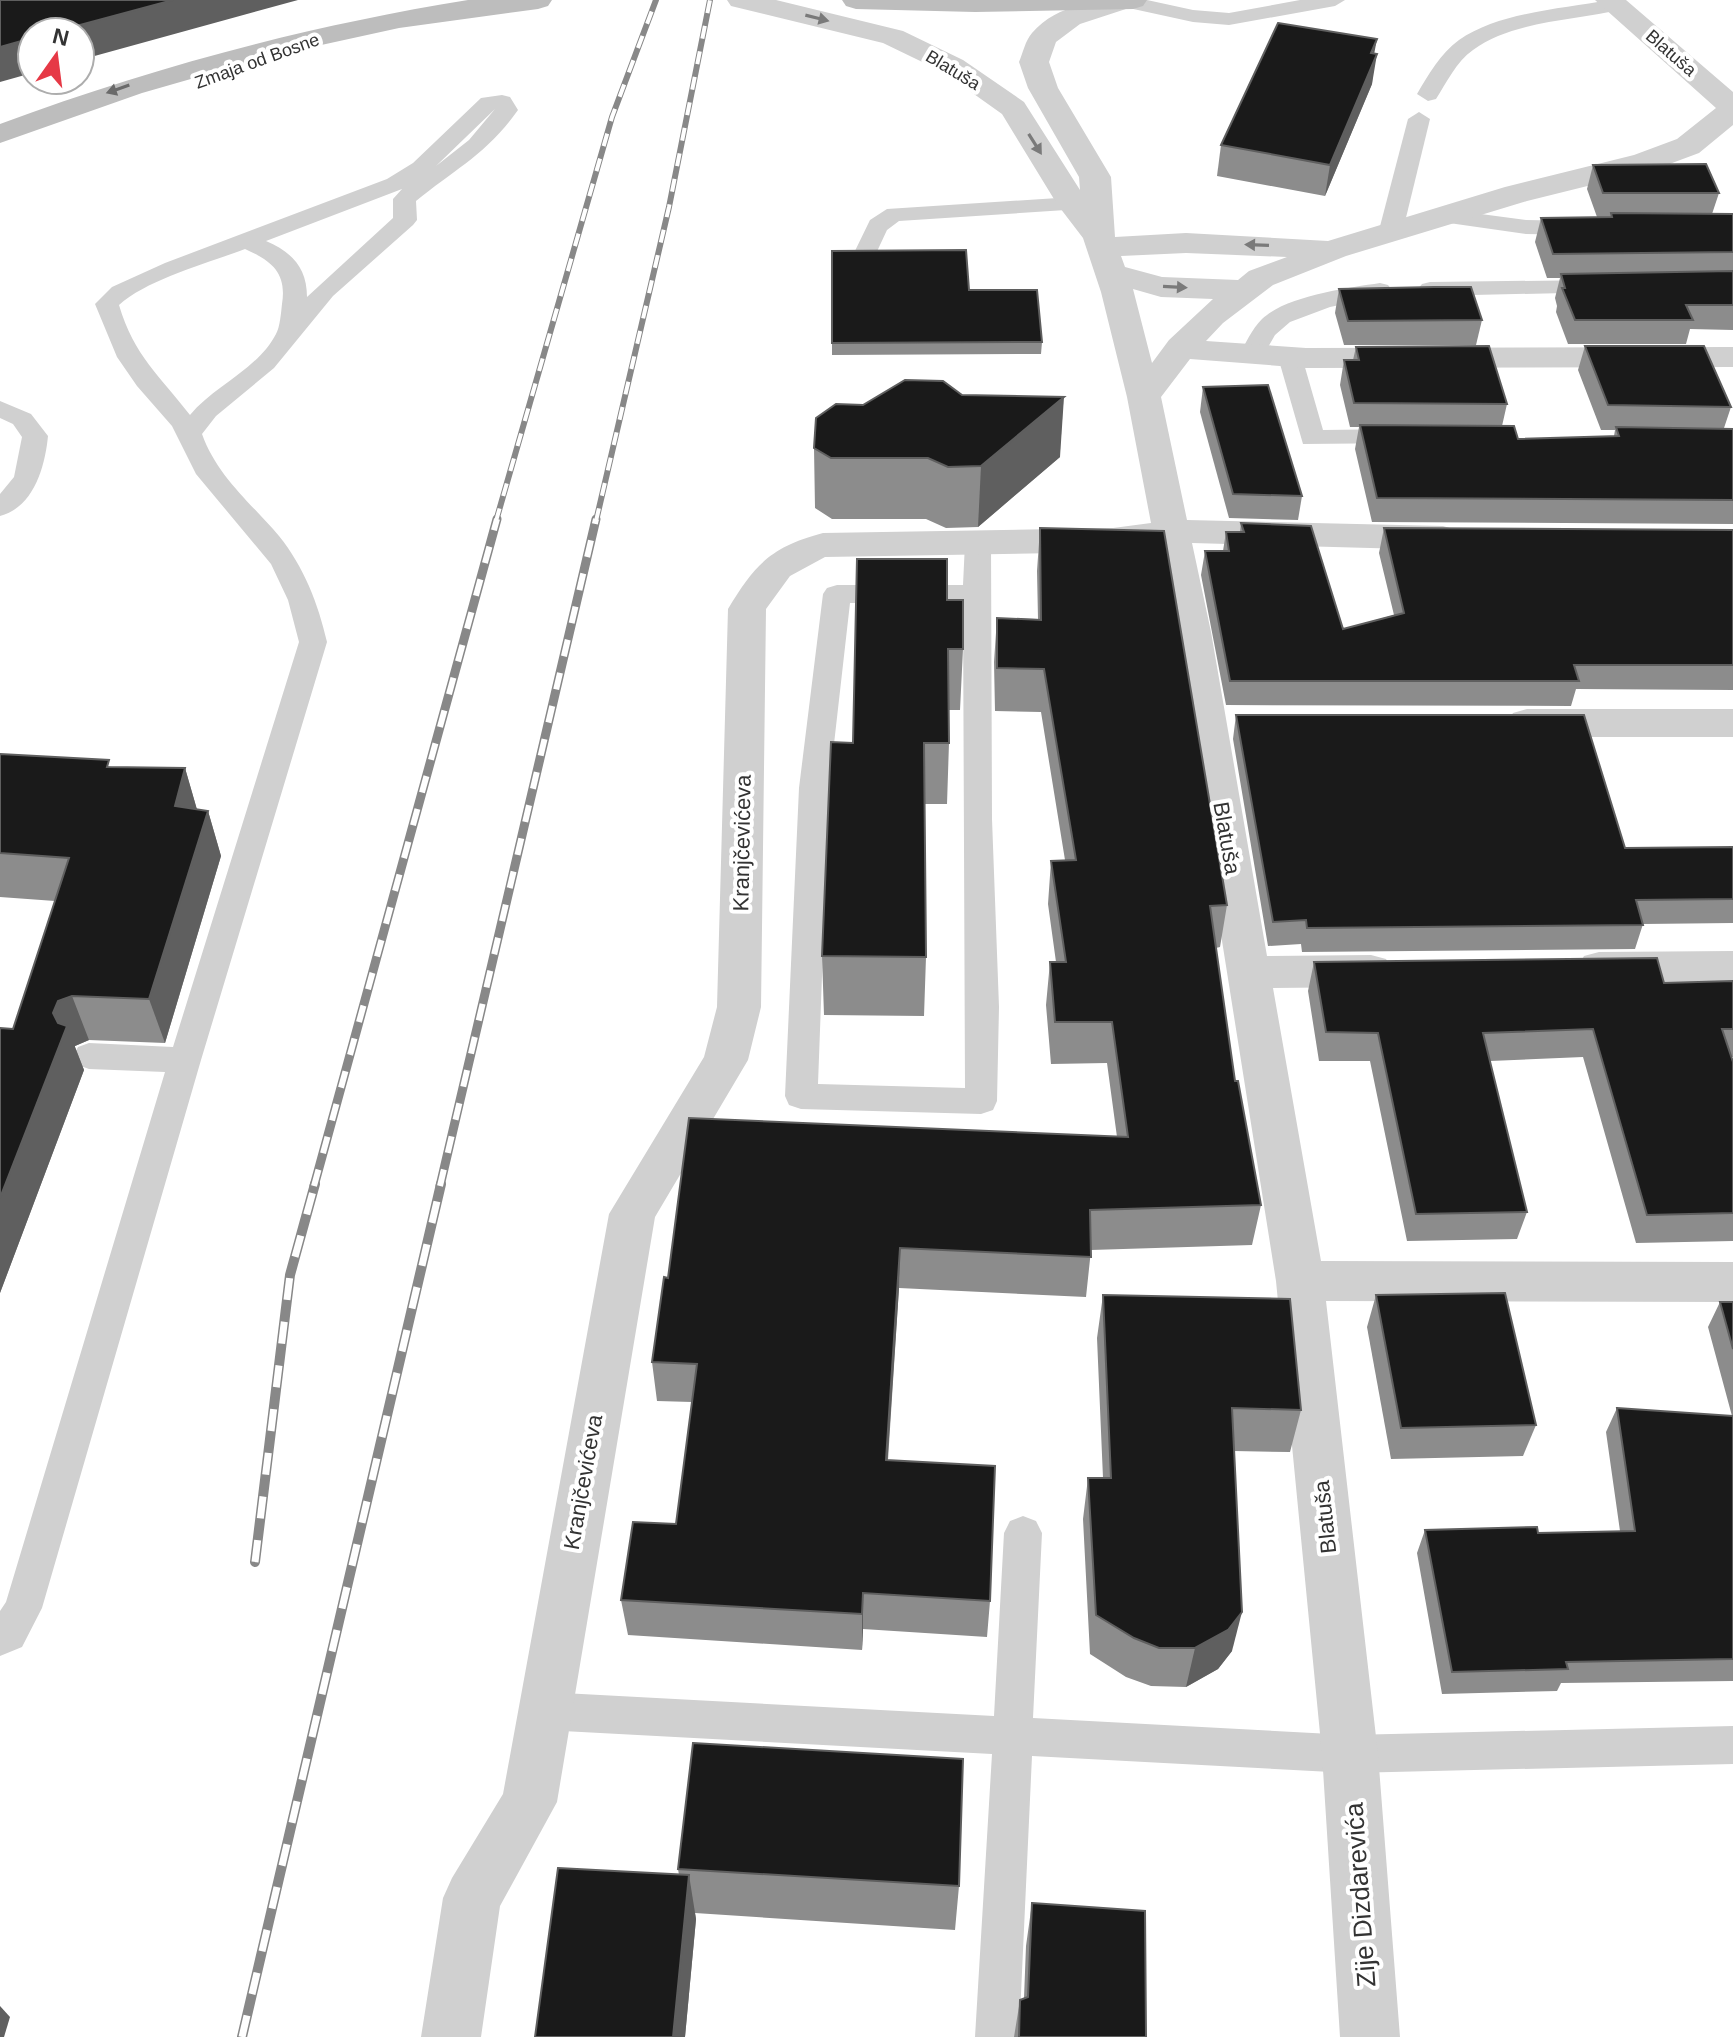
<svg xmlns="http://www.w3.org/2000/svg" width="1733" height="2037" viewBox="0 0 1733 2037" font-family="Arial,sans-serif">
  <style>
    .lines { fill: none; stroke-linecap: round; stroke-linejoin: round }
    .service { fill: #d0d0d0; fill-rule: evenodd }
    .minor { fill: #d0d0d0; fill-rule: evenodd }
    .secondary { fill: #bdbdbd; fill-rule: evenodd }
    .rail-far2-casing { stroke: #888; stroke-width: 6 }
    .rail-far1-casing { stroke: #888; stroke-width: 9 }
    .rail-casing { stroke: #888; stroke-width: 10 }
    .rail-far2 { stroke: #fff; stroke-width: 4; stroke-dasharray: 13; stroke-linecap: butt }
    .rail-far1 { stroke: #fff; stroke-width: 6; stroke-dasharray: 17; stroke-linecap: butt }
    .rail { stroke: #fff; stroke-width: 7; stroke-dasharray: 22; stroke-linecap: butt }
    .wall { fill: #8c8c8c }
    .shaded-wall { fill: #5f5f5f }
    .building { fill: #1a1a1a; stroke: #5f5f5f; stroke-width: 2 }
    .oneway { fill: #7a7a7a }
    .oneway2 { fill: #6a6a6a }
    .labels { text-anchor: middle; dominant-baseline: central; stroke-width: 8; stroke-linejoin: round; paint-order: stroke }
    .far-street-label { font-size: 18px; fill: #333; stroke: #fff }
    .street-label { font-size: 22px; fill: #333; stroke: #fff }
    .near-street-label { font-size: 26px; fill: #333; stroke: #fff }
  </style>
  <rect width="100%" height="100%" fill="#fff"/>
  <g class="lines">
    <g class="service">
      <path d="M1147,0l46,10 36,3 71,-13h45l-10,6 -106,19 -36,-3 -78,-17 -3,-4z"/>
      <path d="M1609,0l13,1 3,4 -3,4c-47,12 -108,11 -149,41 -17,12 -26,32 -37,49l-8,2 -11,-7c11,-19 24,-41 42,-54 40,-28 103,-31 150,-40z"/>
      <path d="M502,95l8,2 8,13c-31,44 -63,59 -102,91l1,19 -4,5 -80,71 -59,72 -58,48 -14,18c15,42 48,68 77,102 25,31 39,67 48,106l-126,418 -159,548 -20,39 -22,9v-45l6,-9 159,-530 -76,-3 -11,-4 -5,-9 5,-9 11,-4 84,4 126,-405 -11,-42 -17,-36 -75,-90 -24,-48 -35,-40 -20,-29 -22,-53 17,-17 53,-24 222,-84 26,-16 68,-65zM495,109l-26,31 -33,26zM402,189l-9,10v19l-86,79c0,-29 -15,-45 -41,-56zM245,249c27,12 42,24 37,55 -1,9 -2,23 -6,30 -18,35 -62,52 -86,81 -30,-39 -56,-59 -71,-110 29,-26 89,-42 126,-56z"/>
      <path d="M1419,112l11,7 -28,115 -4,5h-16l-4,-5 30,-115z"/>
      <path d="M1073,197l8,2 3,5 -3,5 -182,12 -12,9 -14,30h-16l-4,-5 17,-35 17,-11z"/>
      <path d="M1443,209l83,11 53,1 8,2 4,5 -4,5 -8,2 -53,-1 -91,-13 -4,-5 4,-5z"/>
      <path d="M1600,280l8,2 4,5 -4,5 -178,4 -8,-2 -4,-5 4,-5 8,-2z"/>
      <path d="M1380,283l8,2 4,5 -4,5 -58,12 -40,15 -15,13 -15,26h-18l-3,-5c6,-12 13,-27 23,-37 24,-23 85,-31 118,-36z"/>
      <path d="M1290,350l9,2 3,5 21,73 79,-1 9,2 4,6 -4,6 -108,1 -25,-87 3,-5z"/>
      <path d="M0,401l31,13 17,22c-3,31 -14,71 -48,80v-22l14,-17 8,-40 -9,-13 -13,-6z"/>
      <path d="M978,534l9,3 4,6 1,276 7,188 -2,94 -4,9 -12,4 -180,-5 -12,-4 -4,-9 14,-308 24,-194 4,-6 10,-3h126l2,-42 4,-6zM850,603h113l2,485 -147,-4 11,-296z"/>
      <path d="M1023,1516l13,5 6,12 -9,185 317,17 383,-9v38l-383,9 -318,-17 -13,281h-44l17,-283 -448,-24 -14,-6 -6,-13 6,-13 14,-6 450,24 10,-183 6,-12z"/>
    </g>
    <g class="minor">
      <path d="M727,0h49l127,31 60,29 61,42 56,88 -1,-13 -51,-89 -9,-26c4,-9 6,-21 13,-29 26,-30 67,-33 104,-33l-4,7 -52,17 -24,18 -7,20 9,26 53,89 4,60 71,-4 142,8 177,-54 129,-32 43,-16 39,-31 -121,-108h31l107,92v33l-34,28 -43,16 -129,32 -181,55 -73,29 -50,38 -17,18 100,7 427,-1v20l-427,1 -116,-9 -29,38 26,123 256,6 13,4 5,8 -5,8 -13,4 -251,-7 19,89 56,324 104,-1 15,4 7,12 -7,12 -15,4 -98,1 48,273 412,1v40l-407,-1 52,453 22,283h-60l-18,-283 -46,-473 -103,-649 -17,-87 -43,7 -288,5 -35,19 -24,33 -5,398 -13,53 -93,157 -98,585 -57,104 -19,131h-60l22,-139 9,-20 51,-84 106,-580 95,-157 13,-50 11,-398c27,-45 43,-62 95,-76l290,-5 38,-5 -24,-126 -26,-105 -18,-54 -26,-34 -55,-90 -59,-42 -60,-29 -152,-37zM1186,253l101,4 -38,14 -11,9 -76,-3 -37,-10 -4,-11zM1133,289l28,8 52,2 -44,41 -17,23z"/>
      <path d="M1527,709h206v28h-206l-14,-4 -6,-10 6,-10z"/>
      <path d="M1733,951v32l-134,1 -15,-4 -7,-12 7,-12 15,-4z"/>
    </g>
    <g class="secondary">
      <path d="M468,0h84l-4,6 -10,3 -139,19 -128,28 -129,37 -142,50v-19c153,-57 307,-98 468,-124z"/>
      <path d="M842,0h305l-4,6 -10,3 -158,3 -119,-3 -10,-3z"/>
    </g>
    <defs>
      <g id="rail-far2">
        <path d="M496,521l116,-404 44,-117"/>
        <path d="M596,521l73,-314 41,-207"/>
      </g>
      <g id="rail-far1">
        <path d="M314,1186l183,-667"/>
        <path d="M440,1186l156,-667"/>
      </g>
      <g id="rail">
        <path d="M255,1562l35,-287 25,-91"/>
        <path d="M242,2037l199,-853"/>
      </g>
    </defs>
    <use href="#rail-far2" class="rail-far2-casing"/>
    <use href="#rail-far1" class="rail-far1-casing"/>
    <use href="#rail" class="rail-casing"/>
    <use href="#rail-far2" class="rail-far2"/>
    <use href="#rail-far1" class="rail-far1"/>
    <use href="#rail" class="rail"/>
  </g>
  <g class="wall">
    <path d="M1374,53l-2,31 -47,112 -108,-20 4,-31z"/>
    <path d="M1593,165l126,28 -7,21h21v116l-43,-1 -4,15h-118l-12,-32 1,-6 -2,-8 5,-20h-13l-12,-36 6,-24 56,-1 -10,-28z"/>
    <path d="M832,251l210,91 -1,12 -209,1z"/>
    <path d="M1339,289l143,31 -6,25h-132l-9,-32z"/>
    <path d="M1585,346l146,61 -7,21 9,1v95l-361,-2 -17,-73 4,-22h-9l-10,-42 4,-25h9l3,-13 151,57 -5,22 16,13 96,-3 1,-6h-14l-23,-60z"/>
    <path d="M1203,387l99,109 -4,24 -69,-2 -29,-106z"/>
    <path d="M962,395l98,62 -82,70 -32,1 -20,-9h-94l-17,-11 -1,-60 49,-43z"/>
    <path d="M1241,523l102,106 51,-14 -15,-62 5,-25 349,2v160l-157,-1 -5,17 -345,-1 -25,-130 4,-24h18l3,-19h14z"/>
    <path d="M1040,528l187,377 -7,42 -4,1 19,133 26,124 -9,40 -161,5 -5,47 -187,-9 -11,172 102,141 -3,36 -124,-8 -1,21 -234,-15 -7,-35 55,-76 16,-122 -35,-1 -5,-39 16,-84 449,-141 -10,-74 -56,1 -5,-59 4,-43h6l-8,-58 3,-43 14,-1 -24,-148 -46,-1 -1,-49 3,-44 41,1 -1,-48z"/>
    <path d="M947,600l16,49 -3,61h-11v33l-2,61h-23l2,153 -2,59 -100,-1 -2,-59 31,-213z"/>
    <path d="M1236,715l389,133 108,-1v76l-90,1 -8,25 -333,3 -1,-8 -33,2 -35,-207z"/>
    <path d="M0,754l112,13 73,1 12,42 11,1 13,45 -56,187 -76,-3 -14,6v1l9,23 -84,223v-265l13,1 42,-128 -55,-4z"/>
    <path d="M1314,962l350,21 69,-2v76h-2l2,5v179l-97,2 -53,-186 -93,4 37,151 -10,27 -110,2 -37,-180h-51l-11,-70z"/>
    <path d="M1103,1295l198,115 -11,42 -56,-1 -2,200 -14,18 -32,18 -35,-1 -25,-9 -36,-23 -7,-135 5,-41h15l-6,-140z"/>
    <path d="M1376,1295l160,130 -13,31 -132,3 -24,-132z"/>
    <path d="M1720,1302h13v379l-172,2 -4,8 -115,3 -25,-141 8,-23 113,3 82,-2 -14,-99 11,-24 115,8 -24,-89z"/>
    <path d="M678,1869l281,17 -4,44 -260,-17 1,6 -11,118h-150l144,-162z"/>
    <path d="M1032,1903l114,134h-132l6,-37 4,-2 2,-52z"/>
  </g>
  <g class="shaded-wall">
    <path d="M173,0h125l-218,60v-28h-26z"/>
    <path d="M32,38v35l-32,9v-35z"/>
    <path d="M1377,39l-5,26 5,-11 -5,30 -47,112 5,-31z"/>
    <path d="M1064,397l-4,60 -82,70 3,-61z"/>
    <path d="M185,768l13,45 -23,-7z"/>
    <path d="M208,811l13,45 -56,187 -16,-44z"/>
    <path d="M72,996l17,44 -14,6v1l9,23 -84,223v-95l53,-185 5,-12z"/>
    <path d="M900,1248l-1,40 -14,210 1,-38z"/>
    <path d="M863,1593v36l-1,21v-36z"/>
    <path d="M1242,1612l-10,39 -14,18 -32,18 9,-39z"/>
    <path d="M689,1875l7,44 -11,118h-12z"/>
    <path d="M0,2006l10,11 -6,20h-4z"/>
  </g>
  <g class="building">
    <path d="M0,0h173l-119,32h-22v6l-32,9z"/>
    <path d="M1278,23l99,16 -6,14 6,1 -47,111 -109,-20z"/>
    <path d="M1706,164l13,29h-116l-10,-28z"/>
    <path d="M1611,213l122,1v38l-180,2 -12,-36 71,-1z"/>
    <path d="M966,250l3,40h68l5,52 -210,1v-92z"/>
    <path d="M1733,271v34h-47l7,15h-118l-13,-32h3l-4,-14z"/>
    <path d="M1434,287h37l11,33 -134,1 -9,-32z"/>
    <path d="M1489,346l18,58 -153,-1 -10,-43h15l-3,-13z"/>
    <path d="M1585,346h119l27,61 -123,-2z"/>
    <path d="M905,380l38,1 19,14 102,2 -83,69 -33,1 -20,-9h-97l-17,-10 2,-30 20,-14 27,1z"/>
    <path d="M1268,385l34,111 -69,-2 -30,-107z"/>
    <path d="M1360,425l154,1 4,13 101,-3 -3,-9 117,2v71l-356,-2z"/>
    <path d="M1241,523l70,3 32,103 61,-16 -20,-85 349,2v135h-159l5,16h-349l-25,-130h24l-3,-19h18z"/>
    <path d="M1040,528l124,3 63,374 -17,1 25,175h3l23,124 -171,5 1,47 -191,-9 -14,212 109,6 -5,135 -127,-8 -1,21 -241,-14 12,-78 43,2 21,-160 -45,-2 12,-85 4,1 21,-160 439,19 -16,-115h-57l-5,-60h16l-15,-101 25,-1 -32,-191 -47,-1v-50l44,2z"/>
    <path d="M857,559h90v41h16v49h-15l1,94h-25l2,214 -104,-1 9,-214 22,1z"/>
    <path d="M1236,715h348l41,133 108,-1v52l-97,1 7,25 -336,3 -1,-8 -33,2z"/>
    <path d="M0,754l109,6 -2,7 78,1 -10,38 33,5 -59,188 -77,-3 -14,5 -5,12 5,10 9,3 -67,172v-170l13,1 56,-171 -69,-5z"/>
    <path d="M1657,958l7,25 69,-2v48h-11l11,33v151l-86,2 -54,-186 -110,4 44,179 -111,2 -38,-181 -52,-1 -12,-70z"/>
    <path d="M1505,1293l31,132 -135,3 -25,-133z"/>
    <path d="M1103,1295l187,4 11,111 -69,-2 10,204 -14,18 -33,18h-36l-25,-10 -38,-23 -8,-137h23z"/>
    <path d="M1720,1302h13v47z"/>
    <path d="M1617,1408l116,8v243l-167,3 2,7 -116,3 -27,-142 112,-3 1,6 97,-2z"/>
    <path d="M693,1743l270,16 -4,127 -281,-17z"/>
    <path d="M558,1868l131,7 -16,162h-138z"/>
    <path d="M1032,1903l113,8 1,126h-127l1,-37 8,-3z"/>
  </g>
  <defs><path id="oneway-solid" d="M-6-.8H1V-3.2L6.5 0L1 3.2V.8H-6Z" transform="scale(2)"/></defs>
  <g class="oneway">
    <use href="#oneway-solid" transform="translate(817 18) rotate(14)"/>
    <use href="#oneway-solid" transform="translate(1035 144) rotate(58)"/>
    <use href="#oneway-solid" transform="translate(1257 245) rotate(-178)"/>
    <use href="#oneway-solid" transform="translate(1175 287) rotate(3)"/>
  </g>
  <use class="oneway2" href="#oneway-solid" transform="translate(118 89) rotate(161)"/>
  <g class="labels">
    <g class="far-street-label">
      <text transform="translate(1671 53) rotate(41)">Blatuša</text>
      <text transform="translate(257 61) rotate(-20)">Zmaja od Bosne</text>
      <text transform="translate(953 70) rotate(31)">Blatuša</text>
    </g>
    <g class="street-label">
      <text transform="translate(1227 838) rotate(80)">Blatuša</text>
      <text transform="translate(742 843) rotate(-89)">Kranjčevićeva</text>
      <text transform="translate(583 1482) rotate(-80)">Kranjčevićeva</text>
      <text transform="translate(1325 1517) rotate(-96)">Blatuša</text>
    </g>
    <g class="near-street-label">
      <text transform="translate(1360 1895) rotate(-94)">Zije Dizdarevića</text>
    </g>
  </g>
  <g transform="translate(56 56) rotate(14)"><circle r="38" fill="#ffffff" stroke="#adadad" stroke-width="2"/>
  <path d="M0-6L14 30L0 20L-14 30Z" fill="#e63946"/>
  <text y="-12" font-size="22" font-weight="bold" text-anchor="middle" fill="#333333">N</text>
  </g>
</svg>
